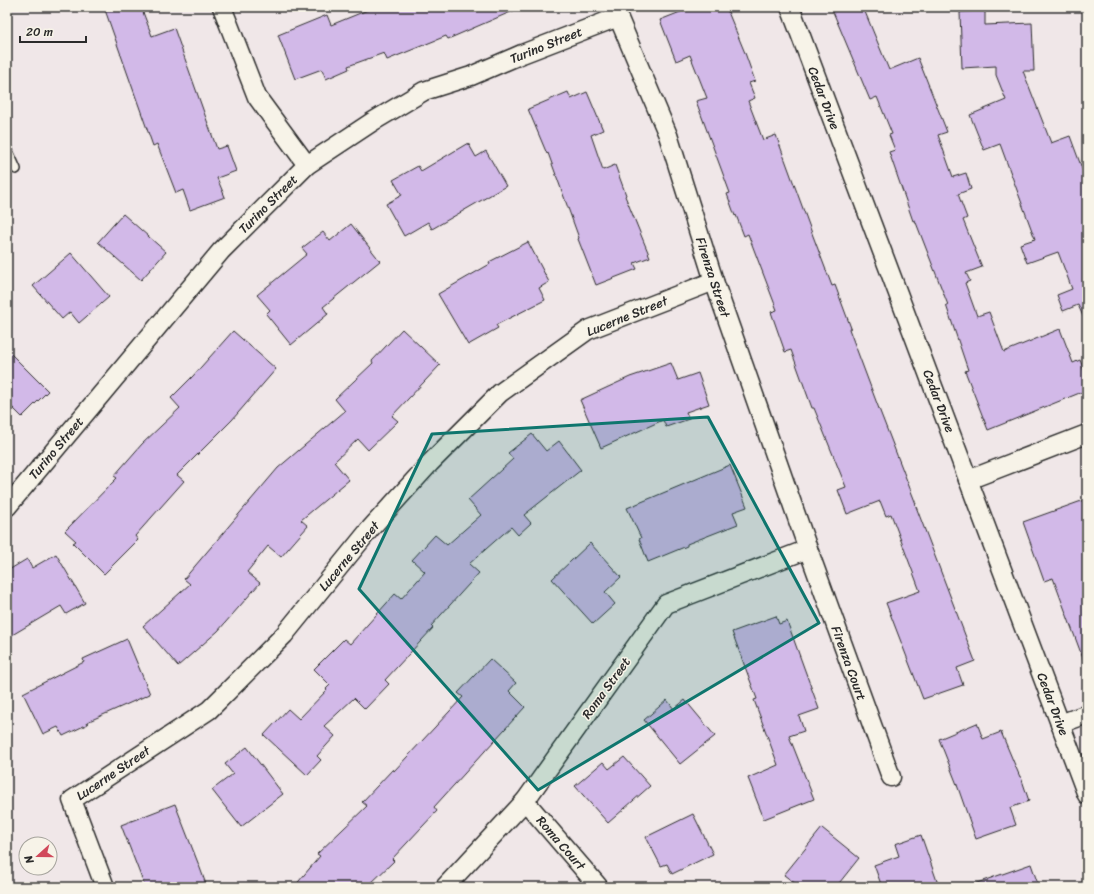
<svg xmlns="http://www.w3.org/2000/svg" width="1094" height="894" viewBox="0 0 1094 894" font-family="Sriracha,sans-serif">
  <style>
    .building { fill: #d2b9e8; stroke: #2b2b2b }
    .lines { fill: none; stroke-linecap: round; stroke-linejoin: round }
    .lane-casing { stroke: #2b2b2b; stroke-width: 12 }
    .street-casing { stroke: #2b2b2b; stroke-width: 21 }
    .lane { stroke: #f7f3e8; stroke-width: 9 }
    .street { stroke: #f7f3e8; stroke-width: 18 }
    .marked { fill: #0f766e; fill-opacity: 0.2; stroke: #0f766e; stroke-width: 3; stroke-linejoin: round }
    .labels { text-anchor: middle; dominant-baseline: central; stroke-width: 3; stroke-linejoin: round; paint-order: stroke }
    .street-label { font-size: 13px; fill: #2b2b2b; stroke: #f7f3e8 }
  </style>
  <rect width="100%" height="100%" fill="#f0e7e8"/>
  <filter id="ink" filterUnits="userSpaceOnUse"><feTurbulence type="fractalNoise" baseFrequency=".025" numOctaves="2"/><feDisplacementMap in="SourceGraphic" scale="8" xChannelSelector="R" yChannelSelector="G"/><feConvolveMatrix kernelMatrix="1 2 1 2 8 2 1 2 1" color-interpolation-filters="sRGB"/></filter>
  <g filter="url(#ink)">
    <g class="building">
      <path d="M104,7h37l11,29 22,-8 43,121 10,-3 9,25 -19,7 8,19 -35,13 -7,-20 -7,3 -19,-49 -4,2z"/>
      <path d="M375,7h147l-74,32 -2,-3 -59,24 -3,-7 -36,13 1,3 -23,10 -4,-10 -27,10 -17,-44 49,-20 4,10z"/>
      <path d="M693,7h33l19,46 10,28 -6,2 6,15 -7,3 15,39 13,-5 37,101 19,50 3,-1 16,43 -2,1 27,72 40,103h-1l60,157 -18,7 6,17 -40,14 -37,-96 34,-12 -29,-77 -5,2 -6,-15 -33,13 -9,-24 8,-3 -32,-79h-2l-21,-58 -6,2 -14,-40 6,-2 -29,-76 -4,2 -8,-21 -1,1 -8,-22 3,-1 -34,-92 11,-3 -17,-43 -14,6 -16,-41z"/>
      <path d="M831,7h32l26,63 29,-12 29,74 -9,3 15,42 13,-4 5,16 -13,5 9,24 -4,2 19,47 -16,6 4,8 -5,2 12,33 12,-4 15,40 56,-23 13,34 7,-3 7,18v12l-99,40 -23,-59 3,-1 -22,-65h2l-33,-85 -2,1 -24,-69 6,-2 -6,-15 3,-1 -15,-37 -7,3z"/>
      <path d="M985,11v14l47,-2 2,48h-11l28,72 19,-7 17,46v141h-1l-8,-18 -15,6 -6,-16 15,-6 -14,-37 -31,11 -7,-19 15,-5 -35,-95 -16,6 -14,-35 36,-15 -10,-25v-9l-34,2 -2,-56z"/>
      <path d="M568,92l3,7 16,-7 16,38 -12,5 12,35 12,-5 11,30 -1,1 25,61 -16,6 3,6 -41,16 -18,-46 1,-1 -31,-85 -1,1 -19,-45z"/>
      <path d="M468,143l8,14 10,-6 20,35 -74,43 -4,-7 -24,14 -18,-32 16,-9 -9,-15 25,-14 3,5z"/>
      <path d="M123,214l43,38 -25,28 -43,-38z"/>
      <path d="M351,224l29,37 -57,46 5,7 -37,31 -25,-31 4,-4 -13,-15 50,-41 -5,-6 21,-16 7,9z"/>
      <path d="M528,242l21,40 -10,6 6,12 -49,25 2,3 -30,17 -30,-51 52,-30 -1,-2z"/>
      <path d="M71,253l38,44 -30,26 -9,-11 -8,7 -29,-33z"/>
      <path d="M402,329l38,36 -48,51 6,5 -30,29 -10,-11 -24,23 15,18 -48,40 7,6 -27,31 -13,-11 -21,26 13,11 -42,48 -40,35 -35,-40 47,-42 -6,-5 94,-111 67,-57 -10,-12 38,-36 -1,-2z"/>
      <path d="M233,331l43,38 -44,51 -55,55 7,6 -49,55 3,4 -34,34 -31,-31 3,-2 -11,-10 52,-53 -3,-2 28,-32 38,-36 -9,-10 22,-22z"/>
      <path d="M7,350l41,41 -26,26 -15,-15z"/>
      <path d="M671,363l7,17 20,-7 11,31 -23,8 3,7 -23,8 -3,-7 -62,28 -21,-48 50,-23z"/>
      <path d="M532,434l14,17 13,-10 22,29 -57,45 7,8 -13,12 -7,-8 -42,37 10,9 -48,53 2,2 -48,52 4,4 -24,25 -11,-11 -30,28 11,10 -18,20 4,4 -14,15 -43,-40 24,-26 11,10 28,-29 -1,-1 4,-4 -16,-16 30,-30 6,5 45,-50 6,5 24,-27 -13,-12 23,-25 12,10 34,-30 -13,-15 45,-41 -5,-6z"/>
      <path d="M730,465l17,42 -14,5 5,12 -51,20v2l-39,16 -9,-23 2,-1 -14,-30z"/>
      <path d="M1087,499v165h-2l-32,-86 -9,3 -21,-59z"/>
      <path d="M590,543l31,34 -16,15 10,12 -22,20 -41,-45z"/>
      <path d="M56,554l29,49 -19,11 -5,-8 -54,32v-67l20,-12 5,9z"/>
      <path d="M776,616l3,8 8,-3 32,88 -20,7 5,15 -15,5 25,63 -50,20 -16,-41 30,-13 -24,-65 3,-1 -25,-67z"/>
      <path d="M127,639l23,55 -63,28 1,2 -25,12 -5,-9 -15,7 -20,-41 61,-31 -1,-3z"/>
      <path d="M490,659l26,24 -7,8 16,16 -91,100 3,4 -45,48 2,2 -27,26h-73l26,-31 -3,-2 50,-48 -5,-4 31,-33 1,2 69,-74 -5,-4z"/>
      <path d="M667,700l7,9 11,-9 30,36 -35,28 -36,-44z"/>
      <path d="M977,723l6,16 18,-7 19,45h1l8,24 -19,7 6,17 -40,14 -20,-57 -17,-43z"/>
      <path d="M247,747l36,47 -42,33 -29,-37 21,-16 -8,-10z"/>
      <path d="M624,757l26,29 -42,37 -33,-37 28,-24 6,7z"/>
      <path d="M175,804l25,64 7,19h-62l-24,-62z"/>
      <path d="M693,814l20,40 -41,20 -5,-10 -6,2 -15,-29z"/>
      <path d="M822,828l37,30 -23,29h-36l-16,-12z"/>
      <path d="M921,835l18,52h-57l-8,-22 25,-9 -4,-12z"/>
      <path d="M1031,864l8,23h-65v-3z"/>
    </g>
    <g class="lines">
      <defs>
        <path id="lane" d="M7,149l9,20"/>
        <g id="street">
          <path d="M222,7l35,90 50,68"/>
          <path d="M614,7l54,128 46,146 94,268 83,228"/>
          <path d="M790,7l297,788"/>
          <path d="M968,480l119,-46"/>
          <path d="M7,507l214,-256 86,-86 65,-43 52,-31 47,-15 51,-22 96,-37"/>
          <path d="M1060,724l27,-10"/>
          <path d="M525,801l73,85"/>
          <path d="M105,887l-33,-87 137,-90 75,-75 86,-106 60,-66 70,-70 88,-63 126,-49"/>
          <path d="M445,887l80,-86 141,-197 142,-55"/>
        </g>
      </defs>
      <use href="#lane" class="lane-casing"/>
      <use href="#street" class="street-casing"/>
      <use href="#lane" class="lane"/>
      <use href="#street" class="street"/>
    </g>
  </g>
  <path class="marked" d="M708,417l111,206 -281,167 -179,-201 73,-155z"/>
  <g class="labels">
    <g class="street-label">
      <text transform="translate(546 45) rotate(-22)">Turino Street</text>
      <text transform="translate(824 98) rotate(69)">Cedar Drive</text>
      <text transform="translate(268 204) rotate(-45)">Turino Street</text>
      <text transform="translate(713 277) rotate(72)">Firenza Street</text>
      <text transform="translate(627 316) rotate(-22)">Lucerne Street</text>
      <text transform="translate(939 401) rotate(69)">Cedar Drive</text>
      <text transform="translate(56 448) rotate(-50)">Turino Street</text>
      <text transform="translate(349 556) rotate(-50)">Lucerne Street</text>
      <text transform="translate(849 663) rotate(70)">Firenza Court</text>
      <text transform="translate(606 688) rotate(-54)">Roma Street</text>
      <text transform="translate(1053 704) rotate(69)">Cedar Drive</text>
      <text transform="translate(113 773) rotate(-34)">Lucerne Street</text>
      <text transform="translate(561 843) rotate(49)">Roma Court</text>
    </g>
  </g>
  <rect width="1094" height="894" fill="none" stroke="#f7f3e8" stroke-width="24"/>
  <rect x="12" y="12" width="1070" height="870" fill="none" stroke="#2b2b2b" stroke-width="1.5" filter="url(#ink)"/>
  <g transform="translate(38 856) rotate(249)"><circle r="19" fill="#f7f3e8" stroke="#a5a39c"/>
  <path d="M0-3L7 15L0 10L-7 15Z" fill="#d1495b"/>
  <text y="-6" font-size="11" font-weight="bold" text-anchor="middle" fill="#2b2b2b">N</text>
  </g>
  <path d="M20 36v6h66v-6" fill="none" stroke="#2b2b2b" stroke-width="2"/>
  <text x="26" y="36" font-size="12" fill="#2b2b2b" stroke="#f7f3e8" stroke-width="3" paint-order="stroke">20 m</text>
</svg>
